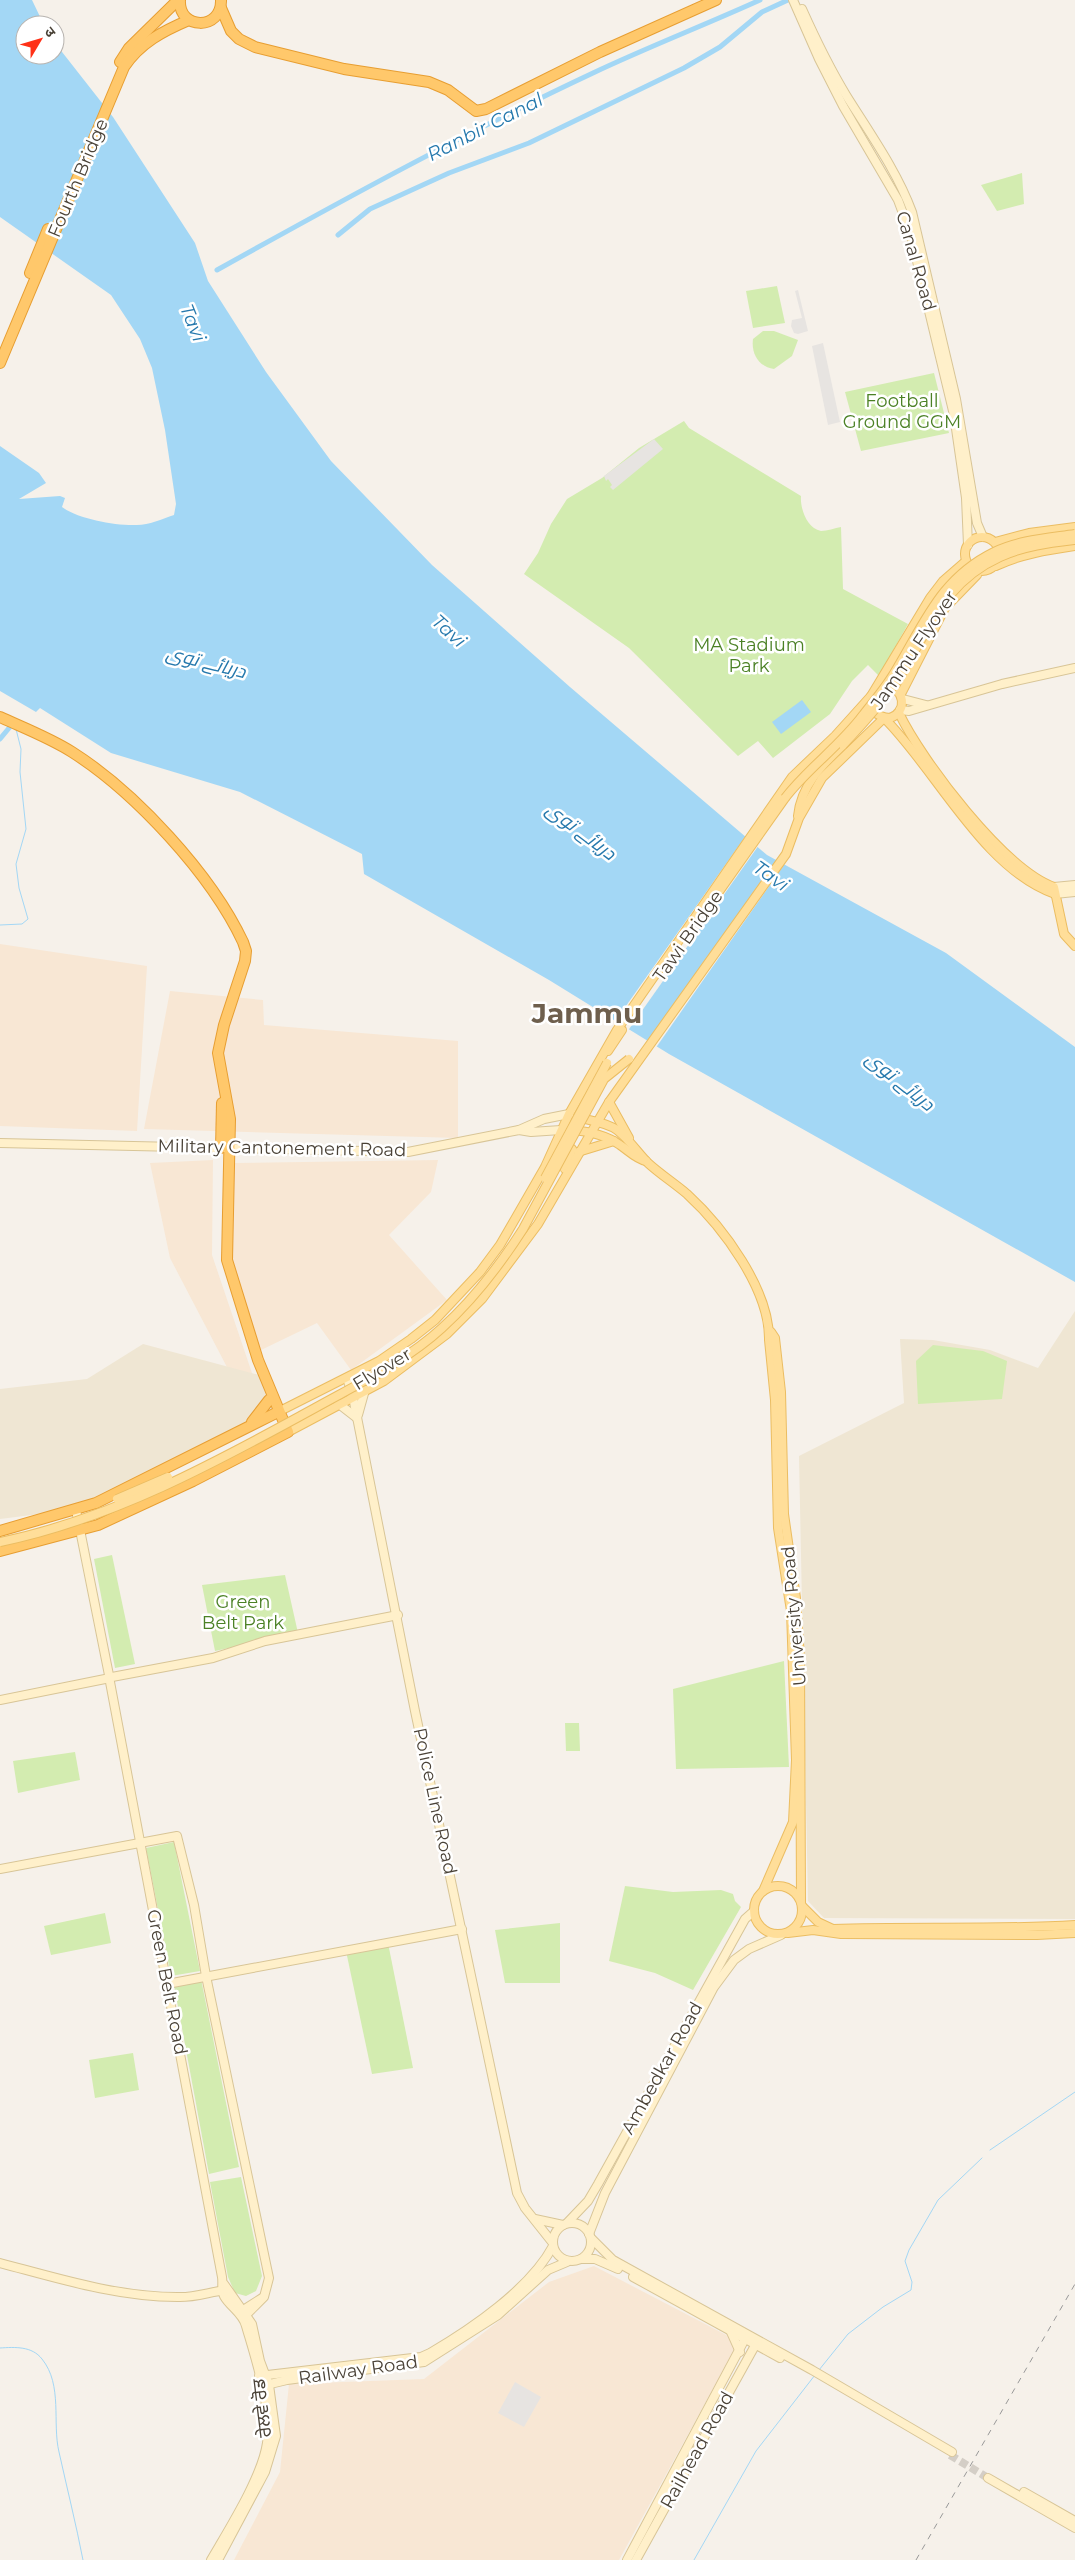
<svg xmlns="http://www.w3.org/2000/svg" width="1075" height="2560" viewBox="0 0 1075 2560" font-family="Montserrat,Cairo,'Noto Sans Devanagari','Noto Sans Gurmukhi',sans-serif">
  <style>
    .commercial { fill: #f8e7d4 }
    .education { fill: #efe6d3 }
    .green { fill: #d3ecb0 }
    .parking { fill: #e7e4e1 }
    .water { fill: #a3d7f5 }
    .pier { fill: #f6f1ea }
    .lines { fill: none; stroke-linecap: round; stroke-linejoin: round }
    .stream { stroke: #a3d7f5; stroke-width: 1 }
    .canal { stroke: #a3d7f5; stroke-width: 5 }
    .secondary-tunnel { stroke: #d4cec6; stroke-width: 8; stroke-dasharray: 8 4; stroke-linecap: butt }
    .secondary-casing { stroke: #d8c597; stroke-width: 10 }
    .primary-casing { stroke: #ebbd62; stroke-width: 10 }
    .highway-casing { stroke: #e79e32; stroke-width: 12 }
    .secondary { stroke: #fff0ca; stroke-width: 8 }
    .primary { stroke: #ffde99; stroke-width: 8 }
    .highway { stroke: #ffc86b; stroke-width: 10 }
    .rail { stroke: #999; stroke-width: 1; stroke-dasharray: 6 6; stroke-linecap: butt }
    .primary-bridge-casing { stroke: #ebbd62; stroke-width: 10; stroke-linecap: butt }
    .primary-bridge { stroke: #ffde99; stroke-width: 8 }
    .labels { text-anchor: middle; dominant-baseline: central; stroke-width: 5; stroke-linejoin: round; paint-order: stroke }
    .street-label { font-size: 18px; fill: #4a4237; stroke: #fff }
    .park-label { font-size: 18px; fill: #4b8125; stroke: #fff }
    .water-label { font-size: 19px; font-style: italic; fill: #2679ad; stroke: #fff }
    .town-label { font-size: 28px; font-weight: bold; fill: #6e5f4d; stroke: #fff }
  </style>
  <rect width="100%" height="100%" fill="#f6f1ea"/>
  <g class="commercial">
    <path d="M0,944l147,22 -10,165 -137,-5z"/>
    <path d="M170,991l93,9 1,25 194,16v97l-314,-9z"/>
    <path d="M213,1160l-1,95 41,121 -25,-7 -58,-111 -20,-95z"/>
    <path d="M438,1160l-7,32 -42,43 58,65 -96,70 -34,-47 -58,28 -28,-88 3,-100z"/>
    <path d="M594,2266l136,71 5,12 -116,211h-385l46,-88 9,-88 135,-5 125,-97z"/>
  </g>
  <g class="education">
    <path d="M1075,1311v608l-251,-1 -16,-17 -9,-445 105,-53 -4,-64 33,1 57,10 48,18z"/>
    <path d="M143,1344l120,32 12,38 -196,95 -79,10v-130l87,-10z"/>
  </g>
  <g class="green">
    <path d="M1022,173l2,31 -27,7 -16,-26z"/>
    <path d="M777,286l8,37 -32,5 -7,-37z"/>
    <path d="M763,331h11l24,9 -6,16 -18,13c-15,-2 -23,-15 -21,-30z"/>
    <path d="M934,373l15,60 -88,18 -16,-59z"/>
    <path d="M684,421l5,7 112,68c-1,11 5,32 20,35 6,0 14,-3 20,-4l2,62 65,35 -29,52 -11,-11 -16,16 -22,33 -57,44 -15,-17 -20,15 -109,-108 -105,-74 14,-21 13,-29 16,-25 35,-21 37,-30z"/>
    <path d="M933,1345l50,6 24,10 -5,38 -84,5 -2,-43z"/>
    <path d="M112,1555l23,109 -20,4 -21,-109z"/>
    <path d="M285,1575l13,58 -83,18 -13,-66z"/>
    <path d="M784,1661l5,106 -113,2 -3,-80z"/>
    <path d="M565,1723h14l1,28h-14z"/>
    <path d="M75,1752l5,28 -62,13 -5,-32z"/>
    <path d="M174,1842l26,129 -29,5 -25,-128z"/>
    <path d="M625,1886l48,6 48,-2 12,4 2,7 6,6 -48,83 -38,-17 -46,-12z"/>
    <path d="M105,1913l6,30 -60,12 -7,-29z"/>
    <path d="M560,1923v60h-55l-10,-53z"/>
    <path d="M388,1943l25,125 -41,6 -26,-123z"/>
    <path d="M201,1979l38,188 -30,7 -35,-189z"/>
    <path d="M133,2053l6,37 -44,8 -6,-38z"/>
    <path d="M241,2177l21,99 -6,15 -10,5 -11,-3 -7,-16 -18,-95z"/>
  </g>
  <g class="parking">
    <path d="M798,290l10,41 -10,3 -4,-1 -3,-7 1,-6 10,-2 -7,-27z"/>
    <path d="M823,343l17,79 -12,3 -16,-79z"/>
    <path d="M654,439l9,10 -50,41 -3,-3 2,-2 -4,-6 -2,2 -2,-5z"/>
    <path d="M515,2382l26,15 -17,30 -26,-14z"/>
  </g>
  <g class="water">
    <path d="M0,0h32l12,25h-19v30h30v-12l58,74 82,126 13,38 58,91 65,89 101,104 138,122 197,168 179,98 129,94v235l-406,-228 -120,-74 -185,-106 -2,-20 -122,-62 -129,-39 -71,-45 -4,4 -36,-21v-245l39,27 7,10 -27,16 41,-3 5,2 -3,9c16,12 54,19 75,18 12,0 25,-6 37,-10l2,-11 -11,-74 -13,-62 -12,-29 -29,-44 -111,-78z"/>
    <path d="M802,700l9,12 -30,22 -9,-12z"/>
  </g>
  <g class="pier">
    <path d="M747,834l12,11 -132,187 -13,-9z"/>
    <path d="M778,858l8,4 -131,187 -8,-5z"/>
  </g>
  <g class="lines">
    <g class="stream">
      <path d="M0,925l22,-1 6,-5 -9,-31 -3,-24 10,-35 -6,-57 1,-23 -5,-20"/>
      <path d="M990,2150l85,-58"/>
      <path d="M0,2348c15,-1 32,-2 42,11 21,26 10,64 17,93 8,36 17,72 24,108"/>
      <path d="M819,2370l29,-36 35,-27 28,-17 1,-8 -7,-21 4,-11 29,-50 44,-42"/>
      <path d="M694,2560l62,-109 59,-76"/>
    </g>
    <g class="canal">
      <path d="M338,235l32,-26 79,-36 80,-30 155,-75 36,-21 42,-35 26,-12"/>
      <path d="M217,270c124,-69 248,-137 376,-197 55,-26 112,-48 167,-73"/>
      <path d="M0,739l14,-17"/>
    </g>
    <path class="secondary-tunnel" d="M950,2455l38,23"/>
    <defs>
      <g id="secondary">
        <path d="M793,0l26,59 24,47 55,94 12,32 44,183 12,83 2,47"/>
        <path d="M802,9c13,29 27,58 44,86 23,37 51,76 66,117l44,187 21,124 6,14"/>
        <path d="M903,699l23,6"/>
        <path d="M900,710l9,1 93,-27 73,-16"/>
        <path d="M1054,887l21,-2"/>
        <path d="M1055,894l20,-2"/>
        <path d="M519,1130l25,-11 25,-5"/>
        <path d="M0,1143l408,9 111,-22 12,2 30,-2"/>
        <path d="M347,1378l6,19 62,314 102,482 8,15 27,34"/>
        <path d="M339,1404l18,14"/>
        <path d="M358,1415l7,-25"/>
        <path d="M76,1510l33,165"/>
        <path d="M112,1677l101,-19 52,-17 133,-26"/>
        <path d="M110,1682l112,595c1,6 -1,13 2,19 6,11 19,17 22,30 10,34 26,82 21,117 -5,34 -38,86 -56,117"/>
        <path d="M0,1700l105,-21"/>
        <path d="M0,1869l177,-33 17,69 12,71 63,302 -5,19 -21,21"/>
        <path d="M167,1984l295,-55"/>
        <path d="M535,2219l28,6"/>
        <circle cx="572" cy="2242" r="19"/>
        <path d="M567,2223l21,-22 10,-17 147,-265 9,-8"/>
        <path d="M589,2234l16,-41 109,-206 20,-27 15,-11 32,-14"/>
        <path d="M591,2238l22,22 199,110 140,82"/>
        <path d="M582,2259h13l23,10"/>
        <path d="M0,2263c57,15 117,34 177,34 17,1 32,-5 49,-7"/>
        <path d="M633,2277l147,81"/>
        <path d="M240,2312l22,-14"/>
        <path d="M731,2332l9,20"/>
        <path d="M259,2376l162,-19 9,-4c41,-24 100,-64 123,-107"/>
        <path d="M262,2386l25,-6 137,-18 74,-47 50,-45 19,-8"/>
        <path d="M988,2478l87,50"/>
        <path d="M1024,2492l51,29"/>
        <path d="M218,2560l47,-88 11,-36 -7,-51 -9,-24 -8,-37 -28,-40"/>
        <path d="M627,2560l119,-223"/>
        <path d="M636,2560l121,-218"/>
      </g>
      <g id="primary">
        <circle cx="982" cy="554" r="17"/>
        <path d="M995,542l34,-9 46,-6"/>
        <path d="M996,566c25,-12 52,-16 79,-20"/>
        <path d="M875,690l11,-4c19,2 22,26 4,32 -14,-1 -21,-8 -19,-22l59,-98 13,-17 23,-20"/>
        <path d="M901,694l44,-86 32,-33"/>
        <path d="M899,713c23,48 105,156 155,174l10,47 11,12"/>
        <path d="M798,816c3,-31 24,-51 45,-71"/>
        <path d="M713,900l72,-102"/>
        <path d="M608,1051l14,-21"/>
        <path d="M609,1102l20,36"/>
        <path d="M577,1117c13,4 29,5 40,13 12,9 21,23 31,33 12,11 26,20 39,31 36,33 83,96 82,146l6,60 3,128 13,83 5,149 -3,62 -30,69"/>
        <path d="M570,1130c17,1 36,5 50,15 9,6 16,14 26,16"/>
        <path d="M563,1142l9,7 -7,20"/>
        <path d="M578,1152l36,-11"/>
        <path d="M771,1332l4,6 6,54 3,122 12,84 4,60 1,244"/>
        <path d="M278,1412l101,-51 32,-22 24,-19 45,-48 20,-27 45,-78 24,-53 48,-84 175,-253 43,-41 36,-40"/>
        <path d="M288,1432l96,-51 63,-47 35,-35 56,-75 71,-122 177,-248 13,-36 23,-40 62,-60c52,51 99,151 171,176"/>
        <circle cx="778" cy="1910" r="24"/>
        <path d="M802,1906l16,16 15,7c81,-3 162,1 242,-4"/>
        <path d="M788,1933l25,-3 28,4 196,1 38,-2"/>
      </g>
      <g id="highway">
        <path d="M180,0c-2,30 42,31 41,0"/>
        <path d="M221,8l10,23 8,8 16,8 89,22 85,13 19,8 28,21 10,-2 114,-57 116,-52"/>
        <path d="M120,62l9,-14 49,-48"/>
        <path d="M30,273l18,-44"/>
        <path d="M0,363l124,-296c16,-24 39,-36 65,-47"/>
        <path d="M0,717c24,11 50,21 72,35 63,40 139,122 171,190l3,9 -1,10 -21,64 -6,28 12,66 -3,141 31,100 30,72 -95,49 -95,44 -98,26"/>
        <path d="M221,1148l1,-45"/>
        <path d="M252,1422l17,-22"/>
        <path d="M0,1531l96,-28 182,-91"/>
      </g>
    </defs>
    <use href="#secondary" class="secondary-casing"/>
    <use href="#primary" class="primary-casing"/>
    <use href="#highway" class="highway-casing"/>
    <use href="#secondary" class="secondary"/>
    <use href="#primary" class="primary"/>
    <use href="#highway" class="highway"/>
    <path class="rail" d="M916,2560l159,-276"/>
    <defs>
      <g id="primary-bridge">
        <path d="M843,745c21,-22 42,-45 58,-71 30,-48 44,-92 99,-117 24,-11 50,-14 75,-17"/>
        <path d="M785,798c23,-30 55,-52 78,-83 11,-14 24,-29 33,-45 29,-48 45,-92 98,-118 24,-12 54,-14 81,-18"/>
        <path d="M545,1178l62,-115"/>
        <path d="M117,1499l51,-22"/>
        <path d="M0,1542c112,-23 215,-79 315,-134 43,-24 90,-46 127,-80 32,-29 58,-63 81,-99l81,-150 25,-20"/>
      </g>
    </defs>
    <use href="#primary-bridge" class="primary-bridge-casing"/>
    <use href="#primary-bridge" class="primary-bridge"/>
  </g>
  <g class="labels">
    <g class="street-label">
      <text transform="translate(78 178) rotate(-67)">Fourth Bridge</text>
      <text transform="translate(916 261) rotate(74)">Canal Road</text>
      <text transform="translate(914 650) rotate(-56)">Jammu Flyover</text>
      <text transform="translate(688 936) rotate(-55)">Tawi Bridge</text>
      <text transform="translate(282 1148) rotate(1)">Military Cantonement Road</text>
      <text transform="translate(382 1369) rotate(-31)">Flyover</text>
      <text transform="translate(794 1616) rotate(-95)">University Road</text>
      <text transform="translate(435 1801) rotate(78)">Police Line Road</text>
      <text transform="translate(167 1982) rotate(79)">Green Belt Road</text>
      <text transform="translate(662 2068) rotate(-61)">Ambedkar Road</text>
      <text transform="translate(358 2370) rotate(-8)">Railway Road</text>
      <text transform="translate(262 2408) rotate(-97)">ਰੇਲਵੇ ਰੋਡ</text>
      <text transform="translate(697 2450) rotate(-61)">Railhead Road</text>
    </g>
    <g class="park-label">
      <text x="902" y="401">Football<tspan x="902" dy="21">Ground GGM</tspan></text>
      <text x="749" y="645">MA Stadium<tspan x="749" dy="21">Park</tspan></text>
      <text x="243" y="1602">Green<tspan x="243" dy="21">Belt Park</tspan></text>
    </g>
    <g class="water-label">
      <text transform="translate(485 127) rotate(-27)">Ranbir Canal</text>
      <text transform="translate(193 323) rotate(68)">Tavi</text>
      <text transform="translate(449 631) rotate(42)">Tavi</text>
      <text transform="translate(206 662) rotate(14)">دریائے توی</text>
      <text transform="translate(581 831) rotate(37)">دریائے توی</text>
      <text transform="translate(771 876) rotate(35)">Tavi</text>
      <text transform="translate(900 1081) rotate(39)">دریائے توی</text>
    </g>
    <g class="town-label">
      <text x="587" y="1013">Jammu</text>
    </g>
  </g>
  <g transform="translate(40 40) rotate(52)"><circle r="24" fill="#ffffff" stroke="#b7b3af"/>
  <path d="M0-4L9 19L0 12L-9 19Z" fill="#ff3117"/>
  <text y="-8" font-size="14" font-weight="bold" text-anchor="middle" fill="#4a4237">उ</text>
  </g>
</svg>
